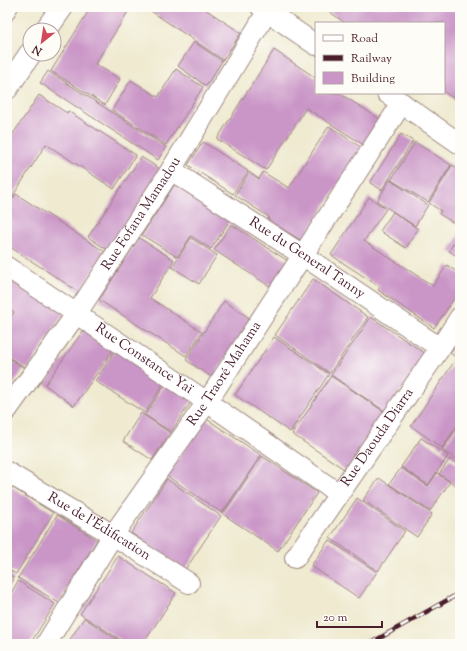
<svg xmlns="http://www.w3.org/2000/svg" width="467" height="651" viewBox="0 0 467 651" font-family="'Sorts Mill Goudy',serif">
  <style>
    .building { fill: #ca96c7 }
    .lines { fill: none; stroke-linecap: round; stroke-linejoin: round }
    .service-casing { stroke: #9c847e; stroke-width: 12 }
    .minor-casing { stroke: #9c847e; stroke-width: 22 }
    .tertiary-casing { stroke: #9c847e; stroke-width: 24 }
    .service { stroke: #fff; stroke-width: 10 }
    .minor { stroke: #fff; stroke-width: 20 }
    .tertiary { stroke: #fff; stroke-width: 22 }
    .rail-casing { stroke: #4a1f2b; stroke-width: 4.5 }
    .rail { stroke: #fdfcf7; stroke-width: 3; stroke-dasharray: 9; stroke-linecap: butt }
    .labels { text-anchor: middle; dominant-baseline: central; stroke-width: 3; stroke-linejoin: round; paint-order: stroke }
    .street-label { font-size: 14px; fill: #4a1f2b; stroke: #fdfcf7 }
  </style>
  <rect width="100%" height="100%" fill="#fdfcf7"/>
  <filter id="ink" filterUnits="userSpaceOnUse"><feTurbulence type="fractalNoise" baseFrequency=".025" numOctaves="2"/><feDisplacementMap in="SourceGraphic" scale="8" xChannelSelector="R" yChannelSelector="G"/><feConvolveMatrix kernelMatrix="1 2 1 2 8 2 1 2 1" color-interpolation-filters="sRGB"/></filter>
  <filter id="wash" filterUnits="userSpaceOnUse"><feTurbulence type="fractalNoise" baseFrequency=".012" numOctaves="4" result="noise"/><feDisplacementMap in="SourceGraphic" scale="16" xChannelSelector="R" yChannelSelector="G"/><feGaussianBlur stdDeviation="0.9" result="paint"/><feColorMatrix in="noise" values="0 0 0 0 0 0 0 0 0 0 0 0 0 0 0 0 0 1.4 0 .05"/><feComposite in="paint" operator="in"/></filter>
  <g filter="url(#wash)">
    <rect width="100%" height="100%" fill="#efead0"/>
    <g id="blocks">
      <g class="building">
        <path d="M91,7h40l-36,57 25,15 -15,26 -54,-34z"/>
        <path d="M145,7h57l39,26 -18,27z"/>
        <path d="M323,7h137v96l-16,-11v-69h-99z"/>
        <path d="M194,42l28,19 -16,25 -28,-20z"/>
        <path d="M274,50l42,28v15h23l44,28 -16,26 -61,-39 -40,62 -49,-31z"/>
        <path d="M176,69l27,18 -37,58 -54,-35 19,-30 27,17z"/>
        <path d="M48,71l118,76 -8,13 -118,-77z"/>
        <path d="M39,95l28,18 1,-2 68,44 -22,34 -68,-45 -39,61v-62z"/>
        <path d="M329,126l33,22 -60,93 -34,-21 1,-3 -34,-22 14,-23 10,7 4,-7 26,16z"/>
        <path d="M401,134l12,7 -31,49 -12,-7z"/>
        <path d="M203,142l45,29 -15,23 -45,-29z"/>
        <path d="M415,142l36,23 -23,37 -37,-22z"/>
        <path d="M141,157l24,15 -53,81 -24,-16z"/>
        <path d="M452,165l8,5v44l-6,9 -15,-9 2,-3 -12,-8z"/>
        <path d="M390,180l38,25 -13,21 -38,-25z"/>
        <path d="M175,184l55,36 -19,29 -20,-13 -14,21 -35,-22z"/>
        <path d="M16,194l89,58 -26,40 -72,-47v-37z"/>
        <path d="M369,197l17,12 -22,32 69,45 14,-21 13,9v16l-26,38 -56,-38 2,-3 -49,-32z"/>
        <path d="M393,212l25,17 -12,19 -26,-17z"/>
        <path d="M231,224l63,41 -17,26 -63,-41z"/>
        <path d="M460,233v25l-11,-7z"/>
        <path d="M139,238l35,22 -24,38 52,34 -16,24 -87,-56z"/>
        <path d="M191,238l26,17 -18,29 -27,-17z"/>
        <path d="M14,278l51,33 -37,58 -21,-13v-33l7,-11 -7,-4v-20z"/>
        <path d="M313,279l55,38 -38,56 -55,-38z"/>
        <path d="M224,301l27,18 -38,59 -27,-18z"/>
        <path d="M371,317l55,37 -40,58 -55,-37z"/>
        <path d="M85,328l29,21 -40,57 -29,-21z"/>
        <path d="M274,337l55,37 -39,58 -55,-37z"/>
        <path d="M460,339v21l-10,-7z"/>
        <path d="M116,349l49,32 -20,32 -50,-32z"/>
        <path d="M7,357l17,11 -17,26z"/>
        <path d="M456,359l4,3v59l-18,27 -31,-22z"/>
        <path d="M331,376l55,37 -39,58 -55,-37z"/>
        <path d="M167,382l26,17 -22,33 -26,-17z"/>
        <path d="M141,413l29,20 -18,27 -29,-19z"/>
        <path d="M205,418l56,37 -39,58 -55,-37z"/>
        <path d="M460,423v39l-18,-12z"/>
        <path d="M421,438l27,18 -20,29 -27,-18z"/>
        <path d="M262,456l55,37 -39,58 -55,-37z"/>
        <path d="M450,459l10,7v22l-21,-14z"/>
        <path d="M401,468l27,18 9,-13 13,9 -20,29 -41,-27z"/>
        <path d="M379,478l53,36 -15,23 -54,-37z"/>
        <path d="M167,479l54,37 -36,54 -54,-37z"/>
        <path d="M7,484l46,29 -37,61 -9,-5z"/>
        <path d="M357,498l48,33 -27,40 -48,-33z"/>
        <path d="M57,515l40,25 -38,63 -41,-25z"/>
        <path d="M329,540l48,32 -18,26 -48,-32z"/>
        <path d="M118,556l58,37 -33,51h-16l-47,-30z"/>
        <path d="M7,573l7,5 -7,12z"/>
        <path d="M18,581l37,23 -25,40h-23v-44z"/>
        <path d="M84,618l40,26h-57z"/>
      </g>
    </g>
  </g>
  <g filter="url(#ink)">
    <use href="#blocks" fill-opacity="0" stroke="#9c847e" stroke-width="1"/>
    <g class="lines">
      <defs>
        <path id="service" d="M7,17l6,-10"/>
        <g id="minor">
          <path d="M261,7l55,38"/>
          <path d="M387,93l73,51"/>
          <path id="s1" d="M171,170l133,86 136,92"/>
          <path id="s2" d="M7,267l200,135 132,92"/>
          <path id="s3" d="M7,410l70,-97 94,-143 96,-158"/>
          <path id="s4" d="M7,472l106,63 76,48"/>
          <path id="s5" d="M295,558l145,-210 20,-31"/>
          <path id="s6" d="M46,644l67,-109 94,-133 195,-299"/>
        </g>
        <g id="tertiary">
          <path d="M46,30l16,-23"/>
          <path d="M7,88l23,-34"/>
        </g>
      </defs>
      <use href="#service" class="service-casing"/>
      <use href="#minor" class="minor-casing"/>
      <use href="#tertiary" class="tertiary-casing"/>
      <use href="#service" class="service"/>
      <use href="#minor" class="minor"/>
      <use href="#tertiary" class="tertiary"/>
      <defs>
        <path id="rail" d="M369,644l91,-51"/>
      </defs>
      <use href="#rail" class="rail-casing"/>
      <use href="#rail" class="rail"/>
    </g>
  </g>
  <g class="labels">
    <g class="street-label">
      <text stroke="none"><textPath href="#s3" startOffset="238">Rue Fofana Mamadou</textPath></text>
      <text stroke="none"><textPath href="#s1" startOffset="162">Rue du General Tanny</textPath></text>
      <text stroke="none"><textPath href="#s2" startOffset="165">Rue Constance Yaï</textPath></text>
      <text stroke="none"><textPath href="#s6" startOffset="324">Rue Traoré Mahama</textPath></text>
      <text stroke="none"><textPath href="#s5" startOffset="146">Rue Daouda Diarra</textPath></text>
      <text stroke="none"><textPath href="#s4" startOffset="107">Rue de l'Édification</textPath></text>
    </g>
  </g>
  <rect width="467" height="651" fill="none" stroke="#fdfcf7" stroke-width="24"/>
  <rect x="315" y="22" width="130" height="72" fill="#fdfcf7" stroke="#b5a4a5"/>
  <rect x="323" y="35" width="20" height="6" fill="#ffffff" stroke="#b5a4a5"/>
  <text x="351" y="42" font-size="12" fill="#4a1f2b">Road</text>
  <rect x="323" y="55" width="20" height="6" fill="#4a1f2b" stroke="#b5a4a5"/>
  <text x="351" y="62" font-size="12" fill="#4a1f2b">Railway</text>
  <rect x="323" y="72" width="20" height="12" fill="#ca96c7" stroke="#b5a4a5"/>
  <text x="351" y="82" font-size="12" fill="#4a1f2b">Building</text>
  <g transform="translate(42 42) rotate(210)"><circle r="19" fill="#fdfcf7" stroke="#b5a4a5"/>
  <path d="M0-3L7 15L0 10L-7 15Z" fill="#d1495b"/>
  <text y="-6" font-size="11" font-weight="bold" text-anchor="middle" fill="#4a1f2b">N</text>
  </g>
  <path d="M317 621v6h65v-6" fill="none" stroke="#4a1f2b" stroke-width="2"/>
  <text x="323" y="621" font-size="12" fill="#4a1f2b" stroke="#fdfcf7" stroke-width="3" paint-order="stroke">20 m</text>
</svg>
